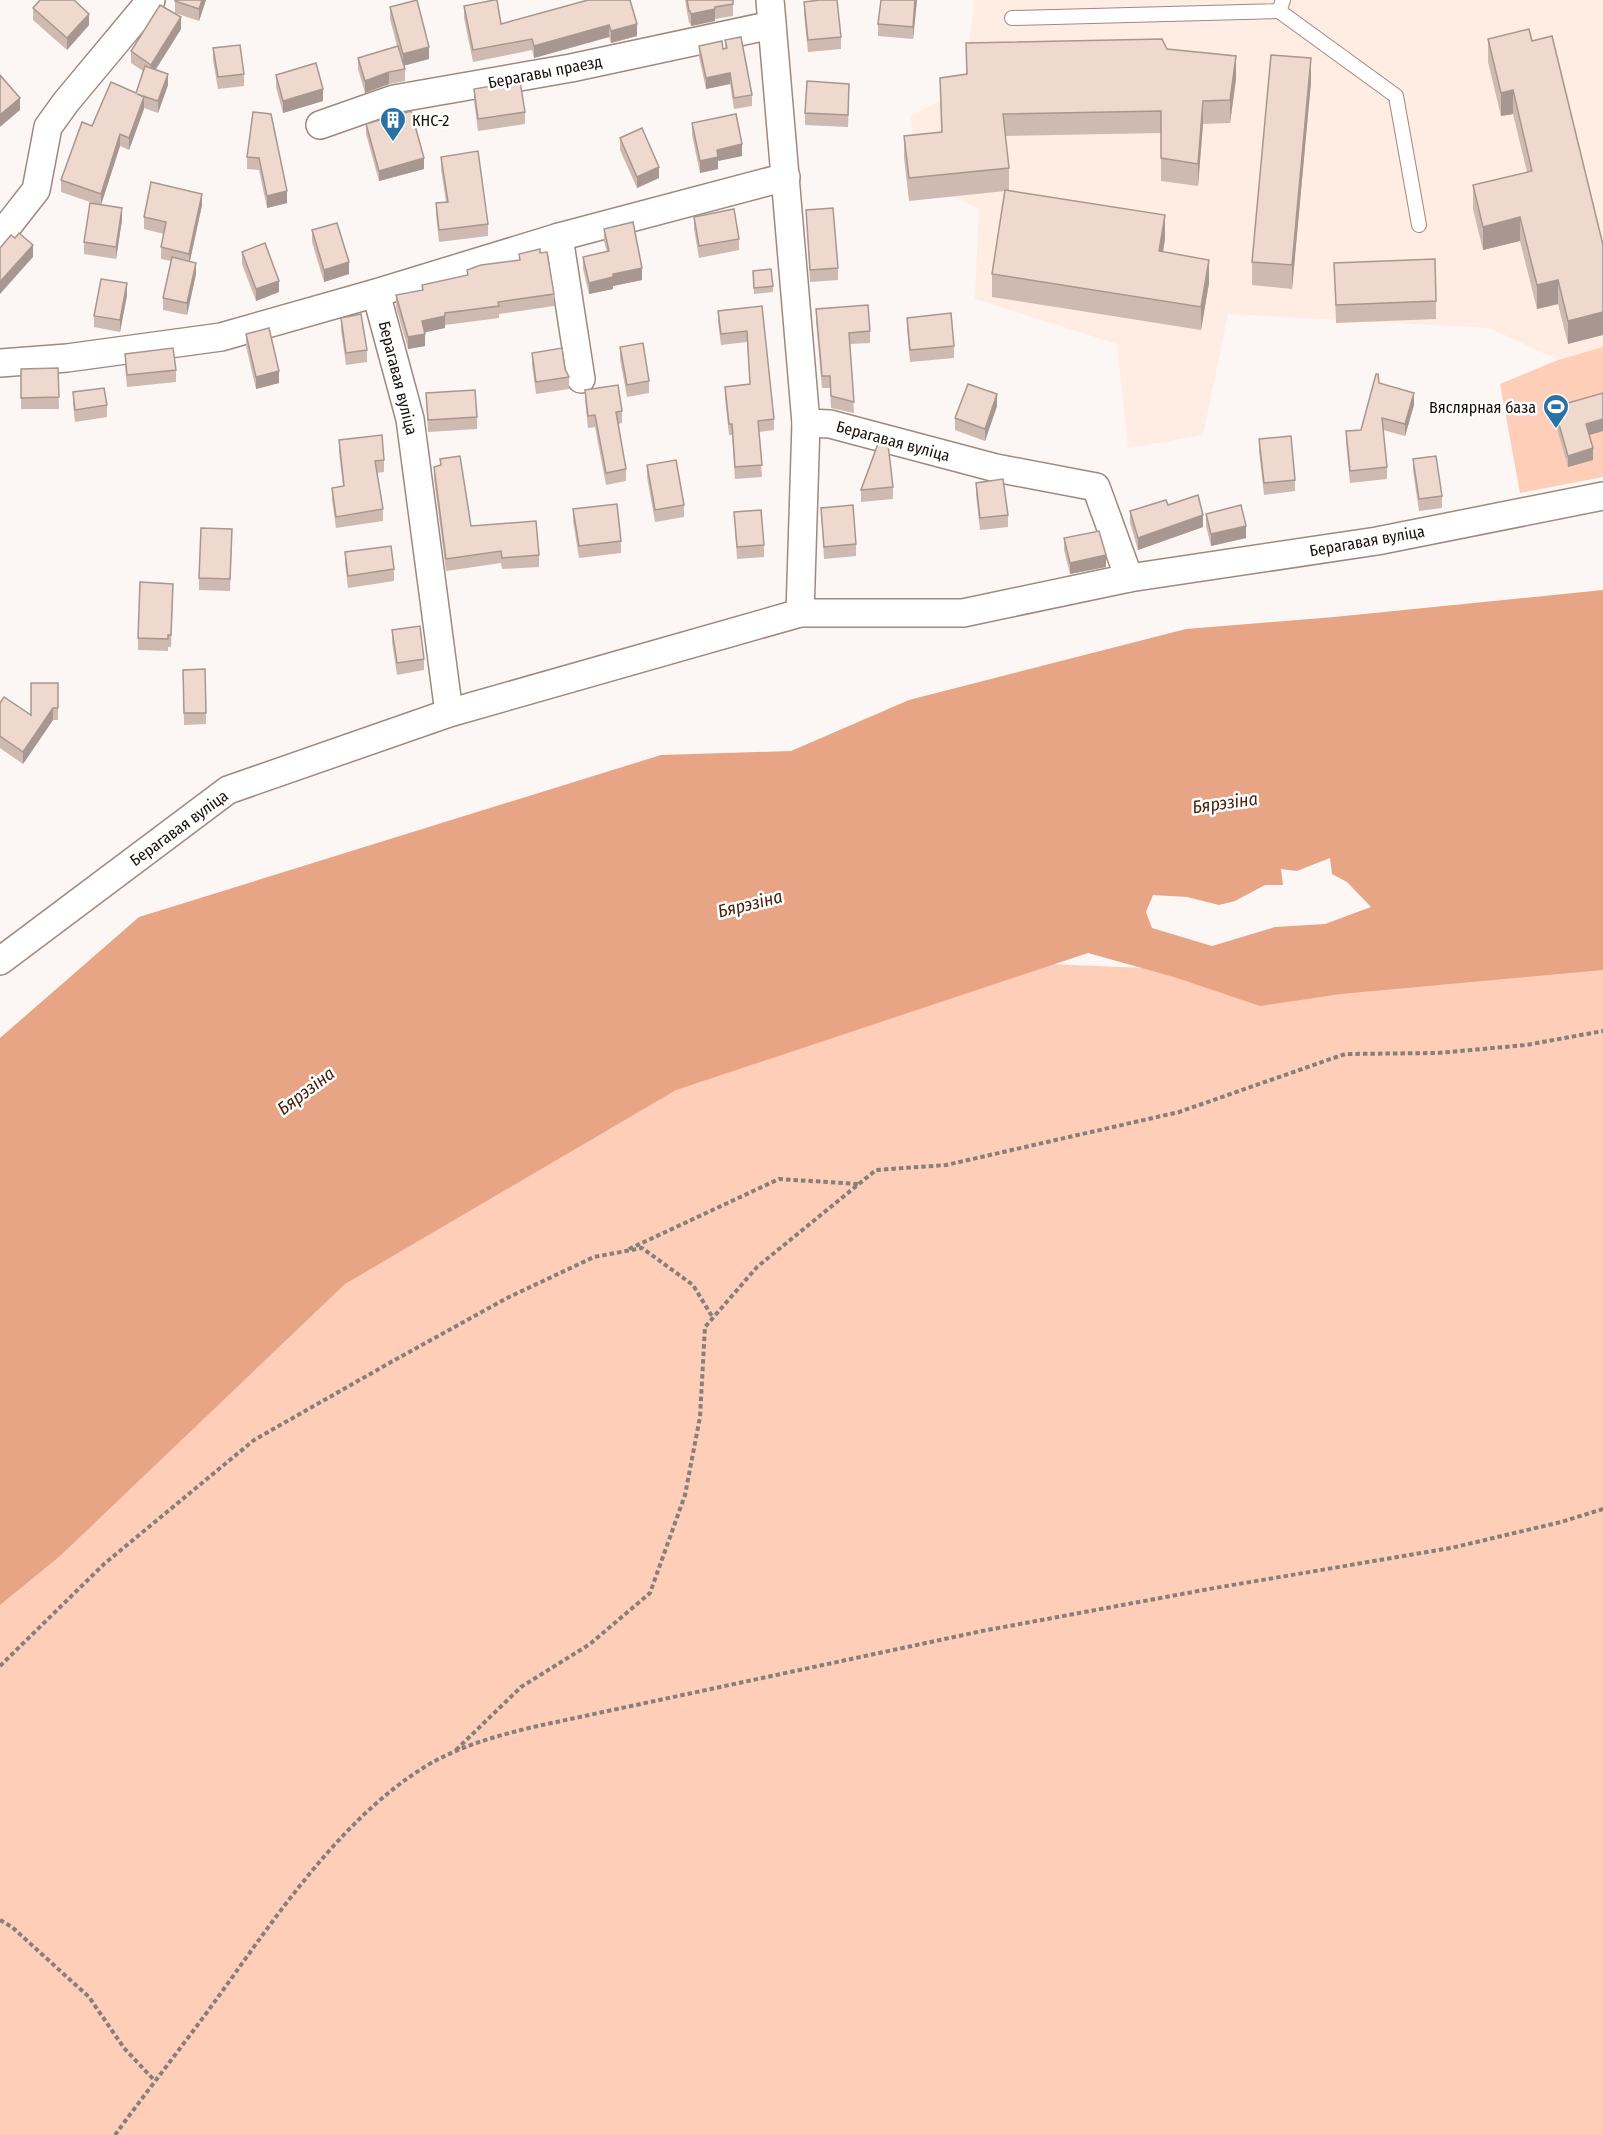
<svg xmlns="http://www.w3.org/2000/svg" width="1603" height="2135" viewBox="0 0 1603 2135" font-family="'Fira Sans Condensed',sans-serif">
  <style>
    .built { fill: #ffece3 }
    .green { fill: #feceb8 }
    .water { fill: #e7a586; fill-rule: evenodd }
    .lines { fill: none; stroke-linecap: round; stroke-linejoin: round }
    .service-casing { stroke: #9f897f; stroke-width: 16 }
    .minor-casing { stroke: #9f897f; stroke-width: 30 }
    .path { stroke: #86807c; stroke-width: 4; stroke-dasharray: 4.5 3; stroke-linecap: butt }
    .service { stroke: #fff; stroke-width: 14 }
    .minor { stroke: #fff; stroke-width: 27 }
    .wall { fill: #cebab0 }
    .shaded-wall { fill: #a79790 }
    .building { fill: #efd8cd; stroke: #a79790; stroke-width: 1.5 }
    .labels { text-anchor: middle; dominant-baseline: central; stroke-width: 5; stroke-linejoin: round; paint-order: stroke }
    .street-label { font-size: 16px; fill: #18100c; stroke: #fff }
    .poi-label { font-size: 16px; fill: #18100c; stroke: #fff; text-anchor: start }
    .water-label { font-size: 18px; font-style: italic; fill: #481f08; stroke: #fff }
  </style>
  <rect width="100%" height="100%" fill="#fcf7f4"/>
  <path class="built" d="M975,0h628v347l-45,13 -68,-32 -262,-14 -25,121 -75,13 -11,-104 -142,-45 4,-91 -62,-26 -6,-66 29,-15 27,-5 -1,-31z"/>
  <g class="green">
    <path d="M1603,347v130l-83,16 -20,-109 58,-24z"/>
    <path d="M1603,948v1187h-1603v-569l342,-300 336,-194 371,-108 287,12z"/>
  </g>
  <path class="water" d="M1603,590v380l-262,24 -81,12 -86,-29 -86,-24 -412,137 -331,194 -285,272 -60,49v-567l139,-121 522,-162 130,-4 118,-51 277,-71 148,-12zM1330,858l2,16 15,8 24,25 -46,17 -50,3 -63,19 -60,-18 -6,-16 7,-17 34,2 32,8 16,-4 30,-16h18l-2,-16 16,2z"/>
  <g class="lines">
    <defs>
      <g id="service">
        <path d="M1279,11l117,85 23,129"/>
        <path d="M1012,18l267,-7 4,-11"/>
      </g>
      <g id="minor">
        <path d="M770,0l36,423 -6,190"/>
        <path d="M320,125l74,-26 177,-31 201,-43"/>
        <path d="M0,236l36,-46 12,-63 18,-25 85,-102"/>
        <path d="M559,237l22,142"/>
        <path d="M376,293l34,126 39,294"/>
        <path d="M0,363l67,-5 154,-21 155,-44 183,-56 227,-60"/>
        <path d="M806,423l24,1 166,44 100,19 33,91"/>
        <path d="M0,961l228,-171 221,-77 351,-100h163l166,-35 248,-37 226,-45"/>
      </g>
    </defs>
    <use href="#service" class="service-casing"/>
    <use href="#minor" class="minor-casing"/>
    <g class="path">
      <path d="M629,1249l150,-70 79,5"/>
      <path d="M0,1666l104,-102 150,-124 139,-79 114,-63 87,-41 48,-9 51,37 20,33"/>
      <path d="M456,1750l65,-63 69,-43 60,-51 35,-98 15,-78 5,-90 52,-60 119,-97 70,-5 233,-53 166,-58 93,-1 88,-8 77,-14"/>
      <path d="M0,1920l12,7 77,70 35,51 31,33"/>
      <path d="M115,2135c32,-44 66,-87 98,-131 58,-80 125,-183 210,-236 33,-21 73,-32 110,-41l449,-96 227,-42 242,-41 110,-26 42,-13"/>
    </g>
    <use href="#service" class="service"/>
    <use href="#minor" class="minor"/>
  </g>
  <g class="wall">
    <path d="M206,0l-7,21 -24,-8v-12z"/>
    <path d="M588,0l49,36 -26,7 -2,-6 -75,21 -2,-8 -59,12 -9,-44v-12l37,18z"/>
    <path d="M685,0h48v16l-18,3v2l-24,5 -1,-3h-1z"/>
    <path d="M881,0h36l-4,39 -35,-3v-12z"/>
    <path d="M804,2l37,35v12l-33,3 -4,-38z"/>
    <path d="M390,7l39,52 -25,6 1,4v12l-16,3 -24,9 -7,-24v-11l39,-12 -7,-27z"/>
    <path d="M33,8l56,17 -22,25 -34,-30z"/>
    <path d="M181,29l-25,40 12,16 -10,28 -14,-5 -15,42 -9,-4 -19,59 21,15 -6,39 -32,-5v-12l15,-37 -38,-13v-12l31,-54 44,-33 7,-22 -12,-8v-12z"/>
    <path d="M1488,39l44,2 71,204 -35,99 -10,-40 -21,5 -17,-68 -37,9 -10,-41v-24l54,-13 -14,-58 -12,2 -13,-54z"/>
    <path d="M725,40l27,55v11l-18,3 -4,-25 -24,5 -7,-32v-11l26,2z"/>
    <path d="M966,43l201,6 69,30 -6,44 -27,1 -5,62 -37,-5v-48l-156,3 4,32v22l156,49 -2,13 46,31 -8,47 -209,-33v-23l13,-83 -96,10 -5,-43v-22l37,-4 -1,-54 26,-4z"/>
    <path d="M213,48l31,26v12l-26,3 -5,-29z"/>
    <path d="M276,75l47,26 -40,12 -7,-26z"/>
    <path d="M1311,82l-19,207 -40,-4v-23z"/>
    <path d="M474,89l51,23v12l-47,7 -4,-30z"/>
    <path d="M849,95l-1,32 -43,-2v-12z"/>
    <path d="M253,112l34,91 -20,5 -8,-38 -12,-1v-12z"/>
    <path d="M692,123l50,33 -24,5v8l-18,4 -8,-38z"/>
    <path d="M366,124l58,45 -45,12 -13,-47z"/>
    <path d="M620,138l39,40 -22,10 -17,-38z"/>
    <path d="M441,157l47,67v12l-49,6 -3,-27v-12l10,-1 -5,-33z"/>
    <path d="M202,205l-12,56 6,13 -9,41 -24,-5v-12l8,-37 -10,-2v-12l3,-13 -20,-5v-12z"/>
    <path d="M806,210l32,58v12l-28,2z"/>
    <path d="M694,217l45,22v11l-40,8 -5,-29z"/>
    <path d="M604,229l38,51 -29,6v3l-24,5 -6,-25v-12l24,-5 -3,-11z"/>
    <path d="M312,230l37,44 -25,8 -12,-40z"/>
    <path d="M242,252l37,40 -23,9 -14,-37z"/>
    <path d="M540,253l14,41v12l-55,8v4l-54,7v3l-20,4v14l-17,3 -12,-42v-12l26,-5v-5l45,-10v-5l52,-9v-7z"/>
    <path d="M1334,263l102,38v18l-100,4z"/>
    <path d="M753,271l20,15v6l-19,2z"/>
    <path d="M127,295l-7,37 -26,-5v-11z"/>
    <path d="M762,306l12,113v11l-15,2 3,45 -27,2 -3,-44h-3l-4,-37v-11l25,-3 -3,-42 -26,3 -3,-23v-11z"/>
    <path d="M816,309l54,22v12l-20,1 4,69 -23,-5 -1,-20h-8l-6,-67z"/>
    <path d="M341,318l26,32v12l-21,3 -5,-35z"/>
    <path d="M907,318l47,28v12l-44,4 -3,-33z"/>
    <path d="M246,334l33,49 -23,6 -10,-43z"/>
    <path d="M620,347l29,34v12l-22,4 -7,-38z"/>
    <path d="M532,353l33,16 4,8v12l-33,5 -4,-29z"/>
    <path d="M125,354l51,16v12l-49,5 -2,-21z"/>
    <path d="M58,368l1,41h-38v-40z"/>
    <path d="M1379,383l35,22 -9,31 -22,-6 4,37v12l-37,4 -4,-40v-12l15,-1z"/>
    <path d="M585,390l37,21v12l-4,1 8,45v12l-20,4 -11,-58 -7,1 -3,-27z"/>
    <path d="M73,392l34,13v12l-32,5 -2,-18z"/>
    <path d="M426,393l51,24v12l-49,3z"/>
    <path d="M1603,393v38l-14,4 4,25 -25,7 -14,-48v-12z"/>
    <path d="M997,406l-12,35 -30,-11v-12z"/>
    <path d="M1259,439l36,41v11l-31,4 -5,-44z"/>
    <path d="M339,440l45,20v12l-7,1 6,36v12l-47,7 -4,-28v-12l11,-2 -4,-34z"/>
    <path d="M440,459l31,67 68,29v12l-37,2 -1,-6 -55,8 -12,-92v-12l6,-1z"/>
    <path d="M1413,459l29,37v12l-23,3 -6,-40z"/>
    <path d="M647,465l37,40v12l-29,5 -8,-45z"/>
    <path d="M976,483l32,32v12l-28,3 -4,-35z"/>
    <path d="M893,487v12l-32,3v-12z"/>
    <path d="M1168,505l35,22 -65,23 -8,-27v-12z"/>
    <path d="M821,508l35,36v12l-32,3z"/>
    <path d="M573,509l48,32v12l-42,5 -6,-37z"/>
    <path d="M734,512l30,33v12l-27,2z"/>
    <path d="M1206,514l40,24 -35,8 -5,-20z"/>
    <path d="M1064,538l42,29 -36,7 -6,-24z"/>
    <path d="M232,541l-2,50 -31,-1v-12z"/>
    <path d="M345,552l49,17v12l-46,7 -3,-24z"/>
    <path d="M173,596l-2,51h-3v4l-30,-1v-12z"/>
    <path d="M392,630l32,29v11l-27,5 -5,-33z"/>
    <path d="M205,669l1,55 -22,1 -1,-55z"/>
    <path d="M58,683v37h-5l-30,44 -23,-16v-45l31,12z"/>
  </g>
  <g class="shaded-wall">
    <path d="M202,0h4l-7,21v-12z"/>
    <path d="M915,0h2l-4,39v-12z"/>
    <path d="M715,9v12l-24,5v-12z"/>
    <path d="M89,14v11l-22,25v-12z"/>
    <path d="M181,17v12l-30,48v-12z"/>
    <path d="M637,24v12l-26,7v-12z"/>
    <path d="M609,25v12l-75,21v-12z"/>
    <path d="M429,47v12l-26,7v-12z"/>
    <path d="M1236,56v23l-6,44v-23z"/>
    <path d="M1311,58v24l-19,207v-24z"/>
    <path d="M389,72v12l-24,9v-12z"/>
    <path d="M730,73v11l-24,5v-11z"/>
    <path d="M168,74v11l-10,28v-12z"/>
    <path d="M323,89v12l-40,12v-12z"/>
    <path d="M1513,90v24l-12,2v-23z"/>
    <path d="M144,97v12l-15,41v-12z"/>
    <path d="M20,98v12l-20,17v-12z"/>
    <path d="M1203,101v23l-5,62v-22z"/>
    <path d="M120,134v12l-19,59v-11z"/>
    <path d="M742,144v12l-24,5v8l-18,4v-12l17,-11z"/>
    <path d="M424,158v11l-45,12v-10z"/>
    <path d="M659,167v11l-22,10v-11z"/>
    <path d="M287,191v12l-20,5v-12z"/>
    <path d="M202,194v11l-13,60v-11z"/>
    <path d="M122,208v12l-6,39v-12z"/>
    <path d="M1165,215v24l-6,36v-24z"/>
    <path d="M1520,217v24l-37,9v-23z"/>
    <path d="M33,245v12l-33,37v-12z"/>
    <path d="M1209,260v23l-8,47v-23z"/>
    <path d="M349,262v12l-25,8v-12z"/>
    <path d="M196,263v11l-9,41v-12z"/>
    <path d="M642,268v12l-29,6v3l-24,5v-11l24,-9z"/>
    <path d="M1558,280v24l-21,5v-24z"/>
    <path d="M279,281v11l-23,9v-12z"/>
    <path d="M127,283v12l-7,37v-12z"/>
    <path d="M1603,312v23l-35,9v-23z"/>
    <path d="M445,316v12l-23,5v-12z"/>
    <path d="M425,334v12l-17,3v-12z"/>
    <path d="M279,371v12l-23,6v-12z"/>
    <path d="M1414,393v12l-9,31v-12z"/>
    <path d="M997,394v12l-12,35v-12z"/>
    <path d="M1603,419v12l-17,5v-12z"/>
    <path d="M1593,448v12l-25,7v-11z"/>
    <path d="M1203,515v12l-65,23v-12z"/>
    <path d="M1246,526v12l-35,8v-12z"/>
    <path d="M1106,555v12l-36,7v-11z"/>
    <path d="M53,708v12l-30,44v-12z"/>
  </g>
  <g class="building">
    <path d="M40,0h34l15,14 -22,24 -34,-30z"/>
    <path d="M175,0h27l-3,9 -24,-8z"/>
    <path d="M417,0l12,47 -26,7 -13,-47z"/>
    <path d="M494,0h3l4,24 87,-24h42l7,24 -26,7 -2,-6 -75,21 -2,-7 -59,11 -9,-44z"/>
    <path d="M687,0h46v4l-18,3v2l-24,5 -1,-3h-1z"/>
    <path d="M820,0h17l4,37 -33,3 -4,-38z"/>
    <path d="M881,0h34l-2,27 -35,-3z"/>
    <path d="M160,5l21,12 -30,48 -20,-14z"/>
    <path d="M1529,29l3,12 20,-5 51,209v67l-35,9 -10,-41 -21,5 -17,-68 -37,10 -10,-42 59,-14 -19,-81 -12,3 -13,-54z"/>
    <path d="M741,37l11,58 -18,3 -4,-25 -24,5 -7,-32 23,-5 1,8 4,-1 -2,-8z"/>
    <path d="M1162,39l5,10 69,7 -6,44 -27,1 -5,63 -37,-6v-47l-158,3 6,54 -100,10 -5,-42 38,-4 -2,-54 27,-4 -1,-31z"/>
    <path d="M240,45l4,29 -26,3 -5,-29z"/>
    <path d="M398,46l7,23 -16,3 -24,9 -7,-23z"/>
    <path d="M1271,55l40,3 -19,207 -40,-3z"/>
    <path d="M316,63l7,26 -40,12 -7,-26z"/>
    <path d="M145,66l23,8 -10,27 -21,-7 7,3 -15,41 -9,-4 -19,60 -40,-14 21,-58 10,4 19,-44 25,11z"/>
    <path d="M0,75l20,23 -20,17z"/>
    <path d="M520,81l5,31 -47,7 -4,-30z"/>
    <path d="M807,81l42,3 -1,31 -43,-2z"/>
    <path d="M411,111l13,47 -45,13 -13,-47z"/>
    <path d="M253,112l18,2 16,77 -20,5 -8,-38 -12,-1z"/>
    <path d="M736,114l6,30 -25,6 1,7 -18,4 -8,-38z"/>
    <path d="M642,128l17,39 -22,10 -17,-39z"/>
    <path d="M478,151l10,73 -49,6 -3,-27 12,-1 -7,-45z"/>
    <path d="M151,182l51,12 -13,60 -28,-7 5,-25 -22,-5z"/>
    <path d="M1005,190l160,25 -6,36 50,9 -8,47 -209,-33z"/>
    <path d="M90,203l32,5 -6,39 -32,-5z"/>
    <path d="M833,208l5,60 -28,2 -4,-60z"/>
    <path d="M734,209l5,30 -40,7 -5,-29z"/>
    <path d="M633,222l9,46 -29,6v3l-24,6 -6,-26 26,-6 -5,-22z"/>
    <path d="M337,223l12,39 -25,8 -12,-40z"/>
    <path d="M19,233l14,12 -33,37v-34l11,-13 4,3z"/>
    <path d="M265,243l14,38 -23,8 -14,-37z"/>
    <path d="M540,249v4l7,-1 7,42 -56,8 1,4 -54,7v3l-23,5 3,13 -17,3 -12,-42 27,-5 -1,-5 46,-10 -1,-5 14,-5 39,-5 -1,-6z"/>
    <path d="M172,257l24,6 -9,40 -24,-5z"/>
    <path d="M1435,259l1,42 -100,4 -2,-42z"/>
    <path d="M771,269l2,17 -19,2 -1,-17z"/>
    <path d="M101,279l26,4 -7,37 -26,-4z"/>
    <path d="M868,305l2,26 -21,2 5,69 -23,-6 -1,-20h-8l-6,-67z"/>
    <path d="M762,306l12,113 -16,2 4,44 -27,2 -3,-43h-3l-4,-37 25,-3 -3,-53 -26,3 -3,-23z"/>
    <path d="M951,313l3,33 -44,4 -3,-32z"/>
    <path d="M361,314l6,36 -21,3 -5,-35z"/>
    <path d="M269,328l10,43 -23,6 -10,-43z"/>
    <path d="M643,343l6,38 -22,4 -7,-38z"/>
    <path d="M173,348l3,22 -49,5 -2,-21z"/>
    <path d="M562,348l3,21 4,8 -33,5 -4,-29z"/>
    <path d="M58,368l1,29 -38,1v-29z"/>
    <path d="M1376,374h2l1,9 35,10 -9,31 -23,-6 5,49 -37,4 -4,-40 15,-1z"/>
    <path d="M968,384l29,10 -12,35 -30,-11z"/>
    <path d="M618,385l4,26 -6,1 10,57 -20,4 -11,-58 -7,1 -3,-26z"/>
    <path d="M104,388l3,17 -32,5 -2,-18z"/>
    <path d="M475,390l2,27 -49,3 -2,-27z"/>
    <path d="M1603,393v26l-17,5 7,24 -25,8 -14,-49z"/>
    <path d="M382,435l2,25 -9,1 8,48 -47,8 -4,-29 12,-2 -5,-46z"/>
    <path d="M1291,436l4,44 -31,3 -5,-44z"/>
    <path d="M879,441l9,3 5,43 -32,3z"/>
    <path d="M460,456l11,70 65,-5 3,34 -37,3 -1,-7 -55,8 -12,-92 7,-2 -1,-6z"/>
    <path d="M1436,456l6,40 -23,3 -6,-40z"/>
    <path d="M676,460l8,45 -29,5 -8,-45z"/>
    <path d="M1003,479l5,36 -28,3 -4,-35z"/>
    <path d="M1198,495l5,20 -65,23 -8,-27 36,-11 2,5z"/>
    <path d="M617,504l4,37 -42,5 -6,-37z"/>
    <path d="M853,505l3,39 -32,3 -3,-39z"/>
    <path d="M1241,505l5,21 -35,8 -5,-20z"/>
    <path d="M761,510l3,35 -27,2 -3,-35z"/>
    <path d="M201,528l31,1 -2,50 -31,-1z"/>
    <path d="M1099,531l7,24 -36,8 -6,-25z"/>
    <path d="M391,546l3,23 -46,7 -3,-24z"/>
    <path d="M140,582l33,2 -2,51h-3v4l-30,-1z"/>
    <path d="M420,626l4,33 -27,4 -5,-33z"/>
    <path d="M205,669l1,44h-22l-1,-43z"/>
    <path d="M31,683h27v25h-5l-30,44 -23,-16v-33l4,-6 27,18z"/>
  </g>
  <defs>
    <symbol id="building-pin" viewBox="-11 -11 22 30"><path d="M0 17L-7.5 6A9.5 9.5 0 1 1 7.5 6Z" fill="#2972a5" stroke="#fff"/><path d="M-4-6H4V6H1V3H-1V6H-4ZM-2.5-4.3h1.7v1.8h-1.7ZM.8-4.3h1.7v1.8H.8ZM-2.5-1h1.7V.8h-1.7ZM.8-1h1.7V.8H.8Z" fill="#fff"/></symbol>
    <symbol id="stadium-pin" viewBox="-11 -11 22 30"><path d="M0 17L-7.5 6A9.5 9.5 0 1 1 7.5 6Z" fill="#2972a5" stroke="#fff"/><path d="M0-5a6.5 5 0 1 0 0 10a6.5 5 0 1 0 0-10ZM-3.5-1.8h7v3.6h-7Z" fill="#fff"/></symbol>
  </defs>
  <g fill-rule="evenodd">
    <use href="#building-pin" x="378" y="105" width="30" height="40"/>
    <use href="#stadium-pin" x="1541" y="392" width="30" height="40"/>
  </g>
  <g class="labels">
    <g class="street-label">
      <text transform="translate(545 72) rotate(-11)">Берагавы праезд</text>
      <text transform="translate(398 378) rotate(76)">Берагавая вуліца</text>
      <text transform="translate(893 441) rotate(15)">Берагавая вуліца</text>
      <text transform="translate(1367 541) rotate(-10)">Берагавая вуліца</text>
      <text transform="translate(179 828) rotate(-36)">Берагавая вуліца</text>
    </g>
    <g class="poi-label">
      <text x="412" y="120">КНС-2</text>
      <text x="1536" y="407" text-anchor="end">Вяслярная база</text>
    </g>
    <g class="water-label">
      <text transform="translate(1225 803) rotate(-8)">Бярэзіна</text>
      <text transform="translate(750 904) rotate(-14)">Бярэзіна</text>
      <text transform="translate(306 1091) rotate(-37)">Бярэзіна</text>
    </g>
  </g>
</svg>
